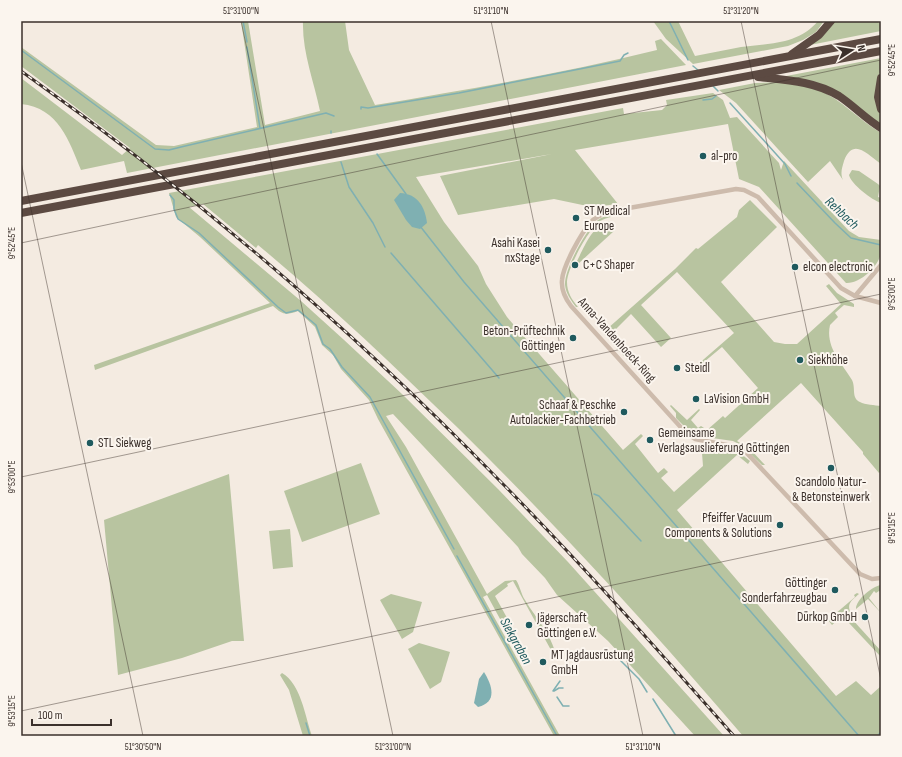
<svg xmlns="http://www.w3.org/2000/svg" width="902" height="757" viewBox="0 0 902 757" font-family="'Sofia Sans Condensed',sans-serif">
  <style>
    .green { fill: #b8c4a0 }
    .water { fill: #7fb0b2 }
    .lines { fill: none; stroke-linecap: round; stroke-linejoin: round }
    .stream { stroke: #7fb0b2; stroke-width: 1.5 }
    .minor { stroke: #cdbbac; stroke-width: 4.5 }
    .motorway { stroke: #5c4a42; stroke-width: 8 }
    .rail-casing { stroke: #3b302b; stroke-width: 3 }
    .rail { stroke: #fbf5ee; stroke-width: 1.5; stroke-dasharray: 4.5; stroke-linecap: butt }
    .ticks { fill: none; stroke: #3b302b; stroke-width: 1; stroke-opacity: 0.45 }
    .poi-dot { fill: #1f5a5e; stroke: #fbf5ee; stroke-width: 1.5 }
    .labels { text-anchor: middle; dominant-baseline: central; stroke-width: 4; stroke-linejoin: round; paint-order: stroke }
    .poi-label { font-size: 13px; fill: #3b302b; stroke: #fbf5ee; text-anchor: start }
    .street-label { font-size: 13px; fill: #3b302b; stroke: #fbf5ee }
    .water-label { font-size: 14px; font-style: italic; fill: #1f5a5e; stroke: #fbf5ee }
    .neatline { fill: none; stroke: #3b302b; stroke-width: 1.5 }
    .ticks-label { font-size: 10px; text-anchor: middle; fill: #3b302b }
  </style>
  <rect width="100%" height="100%" fill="#f4ebe1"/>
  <g class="green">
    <path d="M241,21h7l17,104 55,-14c-6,-30 -18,-59 -17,-90h42l4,29 26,55c94,-16 190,-32 282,-55l-2,-9 6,-2 25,26 -559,108 -3,-12 -43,9c-12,-29 -22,-62 -60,-66v-26l101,77 8,-7 -109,-82v-19l135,98 18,1 83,-19z"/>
    <path d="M653,21h25l17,35c15,-3 31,-6 46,-9 28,-4 57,-2 77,-26h6l-8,11 -13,8 -15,6 -95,18 -27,-25z"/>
    <path d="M833,21h43l5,3v7l-71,14z"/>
    <path d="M881,58v13l-3,5 1,34 2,5v11l-35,-26 -65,-23z"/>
    <path d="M782,82c11,3 26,3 37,8 23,10 40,30 62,43v31c-14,-10 -28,-27 -37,-3 -2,7 -4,12 -1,19l-13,-19 -22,21 -72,-79 -17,-13 36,-7z"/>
    <path d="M713,93l10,7 7,18 7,-1 42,46 2,7 3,-9 65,70 10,6 22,3c0,4 1,9 0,13 -2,13 -21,31 -35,30l-87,-96 -20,-8 -11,-55 -153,26 43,54 -26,3 -38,-8 -96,16 -18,-39 112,-22 -136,23 28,45 34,44 8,18 21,33 116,133 18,-16 2,2 -8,8 23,29 6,-5 4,4 -7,6 13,14 29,-26 -1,-13 -9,-2 1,-6 4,-1 38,6 14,11 -2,3 -11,-9 -60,55 159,186 20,-15 15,14 10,-9v50h-138c-91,-107 -186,-210 -285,-308 -65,-63 -130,-125 -200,-183l-2,3 -53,-44 -14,3 112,94 42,38 59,55 96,95 70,73 156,174h-29l-87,-95 -51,-46 -12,-17 -23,-24 -4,-7 -125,-133 -7,2 20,31 81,147 18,-13 11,-1c4,6 5,14 9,20 12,20 29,37 32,61l-44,-80 -6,3 1,2 -13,10 33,60 -3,9 -38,-70 -4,2 77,139h-6l-176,-317 -9,-19 -28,-31 -8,-14 -11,-10 -7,-18 -17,-16c-13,5 -16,3 -25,-5l-178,64 -1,-5 176,-62 -70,-66 -24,-20 -7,-24 454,-85 1,6 38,-4 5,-5 -1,-5z"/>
    <path d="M852,170l7,1 19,13 2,2 -2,11 3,1v5c-9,-3 -30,-19 -32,-28z"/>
    <path d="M750,200l27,27 -56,55 53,60 11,2h12l44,-40 -15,-18 3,-2 8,9 17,11v3l-10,-2 -9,8 3,4 -8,8c-5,22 12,38 22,55 4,8 -1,18 8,22 5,3 15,3 21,4v65l-2,2 -16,-19v-2l-62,-69 -64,58 14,9 14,15h-3l-21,-20 -8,-4 -35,-5 -8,-4 -14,-14v-5l-6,-7 1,-1 16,15 12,-11 1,1 -9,10 7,8 3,-2 6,4 16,-14 2,2 33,-30 -36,-41 -24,20 -2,-1 38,-33 -57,-61 -36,33 30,33 -10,9 -30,-33 -18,18 22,25 1,2 -5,5 -27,-30 3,-5 68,-60 21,-21 2,1 39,-32 2,-7z"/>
    <path d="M624,212v2c-7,2 -17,3 -24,7 -11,7 -33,48 -33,61 0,10 5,18 11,25h-2c-5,-7 -10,-13 -11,-22 -1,-15 21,-56 33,-65 7,-5 17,-6 26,-8z"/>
    <path d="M609,221l5,10 -35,32 -2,-2c8,-15 14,-34 32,-40z"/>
    <path d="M361,463l19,51 -78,28 -18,-51z"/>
    <path d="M229,474l15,167h-12l-50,17 -64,17 -14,-155z"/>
    <path d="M290,529l3,38 -20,2 -4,-38z"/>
    <path d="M881,585v7l-2,-1 -3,2 -2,-2 -5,7 12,15 -13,-14 -12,10c0,-10 17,-23 25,-24z"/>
    <path d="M857,593l2,1c-7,6 -13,10 -8,19l-6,6 -3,-3 -10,9 -4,-5 27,-23 -1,-2z"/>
    <path d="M391,594l31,8 -9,30 -11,7 -22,-39z"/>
    <path d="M851,618l30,33v6l-32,-34z"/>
    <path d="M419,643l31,9 -9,30 -11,7 -22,-40z"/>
    <path d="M282,673c19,11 23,43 30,63h-9l-14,-46 -9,-15z"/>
  </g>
  <g class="water">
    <path d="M400,193c18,1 25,14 27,30l-7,6 -8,-2 -6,-7 -12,-20z"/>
    <path d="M484,672c8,13 14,30 -6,35l-4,-4 5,-24z"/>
  </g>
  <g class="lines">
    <g class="stream">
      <path d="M243,21l4,21"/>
      <path d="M669,21l19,39"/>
      <path d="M247,47l13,81"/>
      <path d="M21,50l134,99 14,1 12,-3 145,-34 8,3"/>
      <path d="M693,66l5,4"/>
      <path d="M713,86l5,5"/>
      <path d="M703,100l9,-1 4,-3"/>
      <path d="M730,103l55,61 6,12"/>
      <path d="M361,109v-2l7,1 91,-15 161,-32 4,-6 4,-2"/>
      <path d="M331,131v2"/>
      <path d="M377,154l29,40"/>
      <path d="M341,162l8,25 24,36 12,24"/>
      <path d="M797,183l38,40 16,15 30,7"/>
      <path d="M170,195l4,5v9l4,10 21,14 79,74 8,6 12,-3 18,15 7,19 7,5 12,18 28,30 84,152"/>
      <path d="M420,226l44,56 395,454"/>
      <path d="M391,253l108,125"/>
      <path d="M594,494l5,2 42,45"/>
      <path d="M457,556l100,180"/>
      <path d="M613,653l26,26 8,13"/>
      <path d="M553,691l7,-10"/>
      <path d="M554,691l5,-3h4"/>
      <path d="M557,697l6,9h6"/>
      <path d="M653,699l23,37"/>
      <path d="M306,723l4,13"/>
      <path d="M879,734l2,-2"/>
    </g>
    <g class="minor">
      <path d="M855,296l26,-31"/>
      <path d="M881,303l-26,-7 -14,-8 -83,-91 -14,-7 -8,-1 -124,22c-8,3 -16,5 -21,11 -10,11 -28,44 -29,58 -1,10 3,18 9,26l115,127 9,6 42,8 7,3 116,124 12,5 9,-1"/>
    </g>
    <g class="motorway">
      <path d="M792,54l27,-19 12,-14"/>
      <path d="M758,77c28,3 56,4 81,19 15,10 27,23 42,32"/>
      <path d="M881,78l-3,19 3,12"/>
      <path d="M21,201l860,-162"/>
      <path d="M21,213l860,-162"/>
    </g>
    <defs>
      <path id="rail" d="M21,71c171,121 331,258 477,408 82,83 159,170 236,257"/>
    </defs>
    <use href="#rail" class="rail-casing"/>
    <use href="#rail" class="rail"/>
  </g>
  <path class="ticks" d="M241,21l152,715M491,21l152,715M741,21l140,659M21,162l122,574M21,243l860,-183M21,477l860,-183M21,711l860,-183"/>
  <g class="poi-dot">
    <circle cx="703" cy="156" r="4"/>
    <circle cx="576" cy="218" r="4"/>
    <circle cx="548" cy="250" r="4"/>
    <circle cx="575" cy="265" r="4"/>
    <circle cx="795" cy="267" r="4"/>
    <circle cx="573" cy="338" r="4"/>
    <circle cx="800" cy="360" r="4"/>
    <circle cx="677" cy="368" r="4"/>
    <circle cx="696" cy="399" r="4"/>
    <circle cx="624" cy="412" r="4"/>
    <circle cx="650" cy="440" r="4"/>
    <circle cx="90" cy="443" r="4"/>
    <circle cx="831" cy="468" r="4"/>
    <circle cx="780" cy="525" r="4"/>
    <circle cx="835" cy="590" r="4"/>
    <circle cx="865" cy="617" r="4"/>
    <circle cx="529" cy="625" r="4"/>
    <circle cx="543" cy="662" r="4"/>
  </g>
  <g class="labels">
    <g class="poi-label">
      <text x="711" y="156">al-pro</text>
      <text x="584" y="211">ST Medical<tspan x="584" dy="15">Europe</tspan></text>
      <text x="540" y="243" text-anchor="end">Asahi Kasei<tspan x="540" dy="15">nxStage</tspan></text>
      <text x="583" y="265">C+C Shaper</text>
      <text x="803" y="267">elcon electronic</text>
      <text x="565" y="331" text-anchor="end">Beton-Prüftechnik<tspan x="565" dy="15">Göttingen</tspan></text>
      <text x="808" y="360">Siekhöhe</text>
      <text x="685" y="368">Steidl</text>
      <text x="704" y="399">LaVision GmbH</text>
      <text x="616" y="405" text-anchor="end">Schaaf &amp; Peschke<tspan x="616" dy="15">Autolackier-Fachbetrieb</tspan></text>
      <text x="658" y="433">Gemeinsame<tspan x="658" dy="15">Verlagsauslieferung Göttingen</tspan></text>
      <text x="98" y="443">STL Siekweg</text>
      <text x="831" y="482" text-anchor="middle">Scandolo Natur-<tspan x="831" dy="15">&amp; Betonsteinwerk</tspan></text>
      <text x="772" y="518" text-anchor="end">Pfeiffer Vacuum<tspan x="772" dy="15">Components &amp; Solutions</tspan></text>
      <text x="827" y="583" text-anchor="end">Göttinger<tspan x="827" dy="15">Sonderfahrzeugbau</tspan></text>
      <text x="857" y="617" text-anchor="end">Dürkop GmbH</text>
      <text x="537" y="618">Jägerschaft<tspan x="537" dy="15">Göttingen e.V.</tspan></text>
      <text x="551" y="655">MT Jagdausrüstung<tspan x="551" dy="15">GmbH</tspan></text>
    </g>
    <g class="street-label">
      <text transform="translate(617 340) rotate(48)">Anna-Vandenhoeck-Ring</text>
    </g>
    <g class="water-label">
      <text transform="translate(842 213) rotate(43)">Rehbach</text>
      <text transform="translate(516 641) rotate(61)">Siekgraben</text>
    </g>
  </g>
  <rect width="902" height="757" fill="none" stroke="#fbf5ee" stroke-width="44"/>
  <g transform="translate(852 50) rotate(78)" stroke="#fbf5ee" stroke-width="3" paint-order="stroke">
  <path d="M0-3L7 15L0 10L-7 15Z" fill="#3b302b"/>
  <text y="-6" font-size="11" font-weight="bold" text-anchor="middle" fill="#3b302b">N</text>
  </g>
  <path d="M32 719v6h79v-6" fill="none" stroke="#3b302b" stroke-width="2"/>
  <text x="38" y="719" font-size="12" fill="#3b302b" stroke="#fbf5ee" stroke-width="3" paint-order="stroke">100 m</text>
  <rect x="22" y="22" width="858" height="713" class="neatline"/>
  <g class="ticks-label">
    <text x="241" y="14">51°31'00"N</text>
    <text x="491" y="14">51°31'10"N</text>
    <text x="741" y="14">51°31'20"N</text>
    <text transform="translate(891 60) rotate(-90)" y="4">9°52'45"E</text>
    <text transform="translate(11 243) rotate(-90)" y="4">9°52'45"E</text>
    <text transform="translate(891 294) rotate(-90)" y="4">9°53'00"E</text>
    <text transform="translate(11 477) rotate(-90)" y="4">9°53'00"E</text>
    <text transform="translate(891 528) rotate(-90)" y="4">9°53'15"E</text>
    <text transform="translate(11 711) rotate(-90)" y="4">9°53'15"E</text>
    <text x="143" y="750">51°30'50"N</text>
    <text x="393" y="750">51°31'00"N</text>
    <text x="643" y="750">51°31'10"N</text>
  </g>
</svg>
